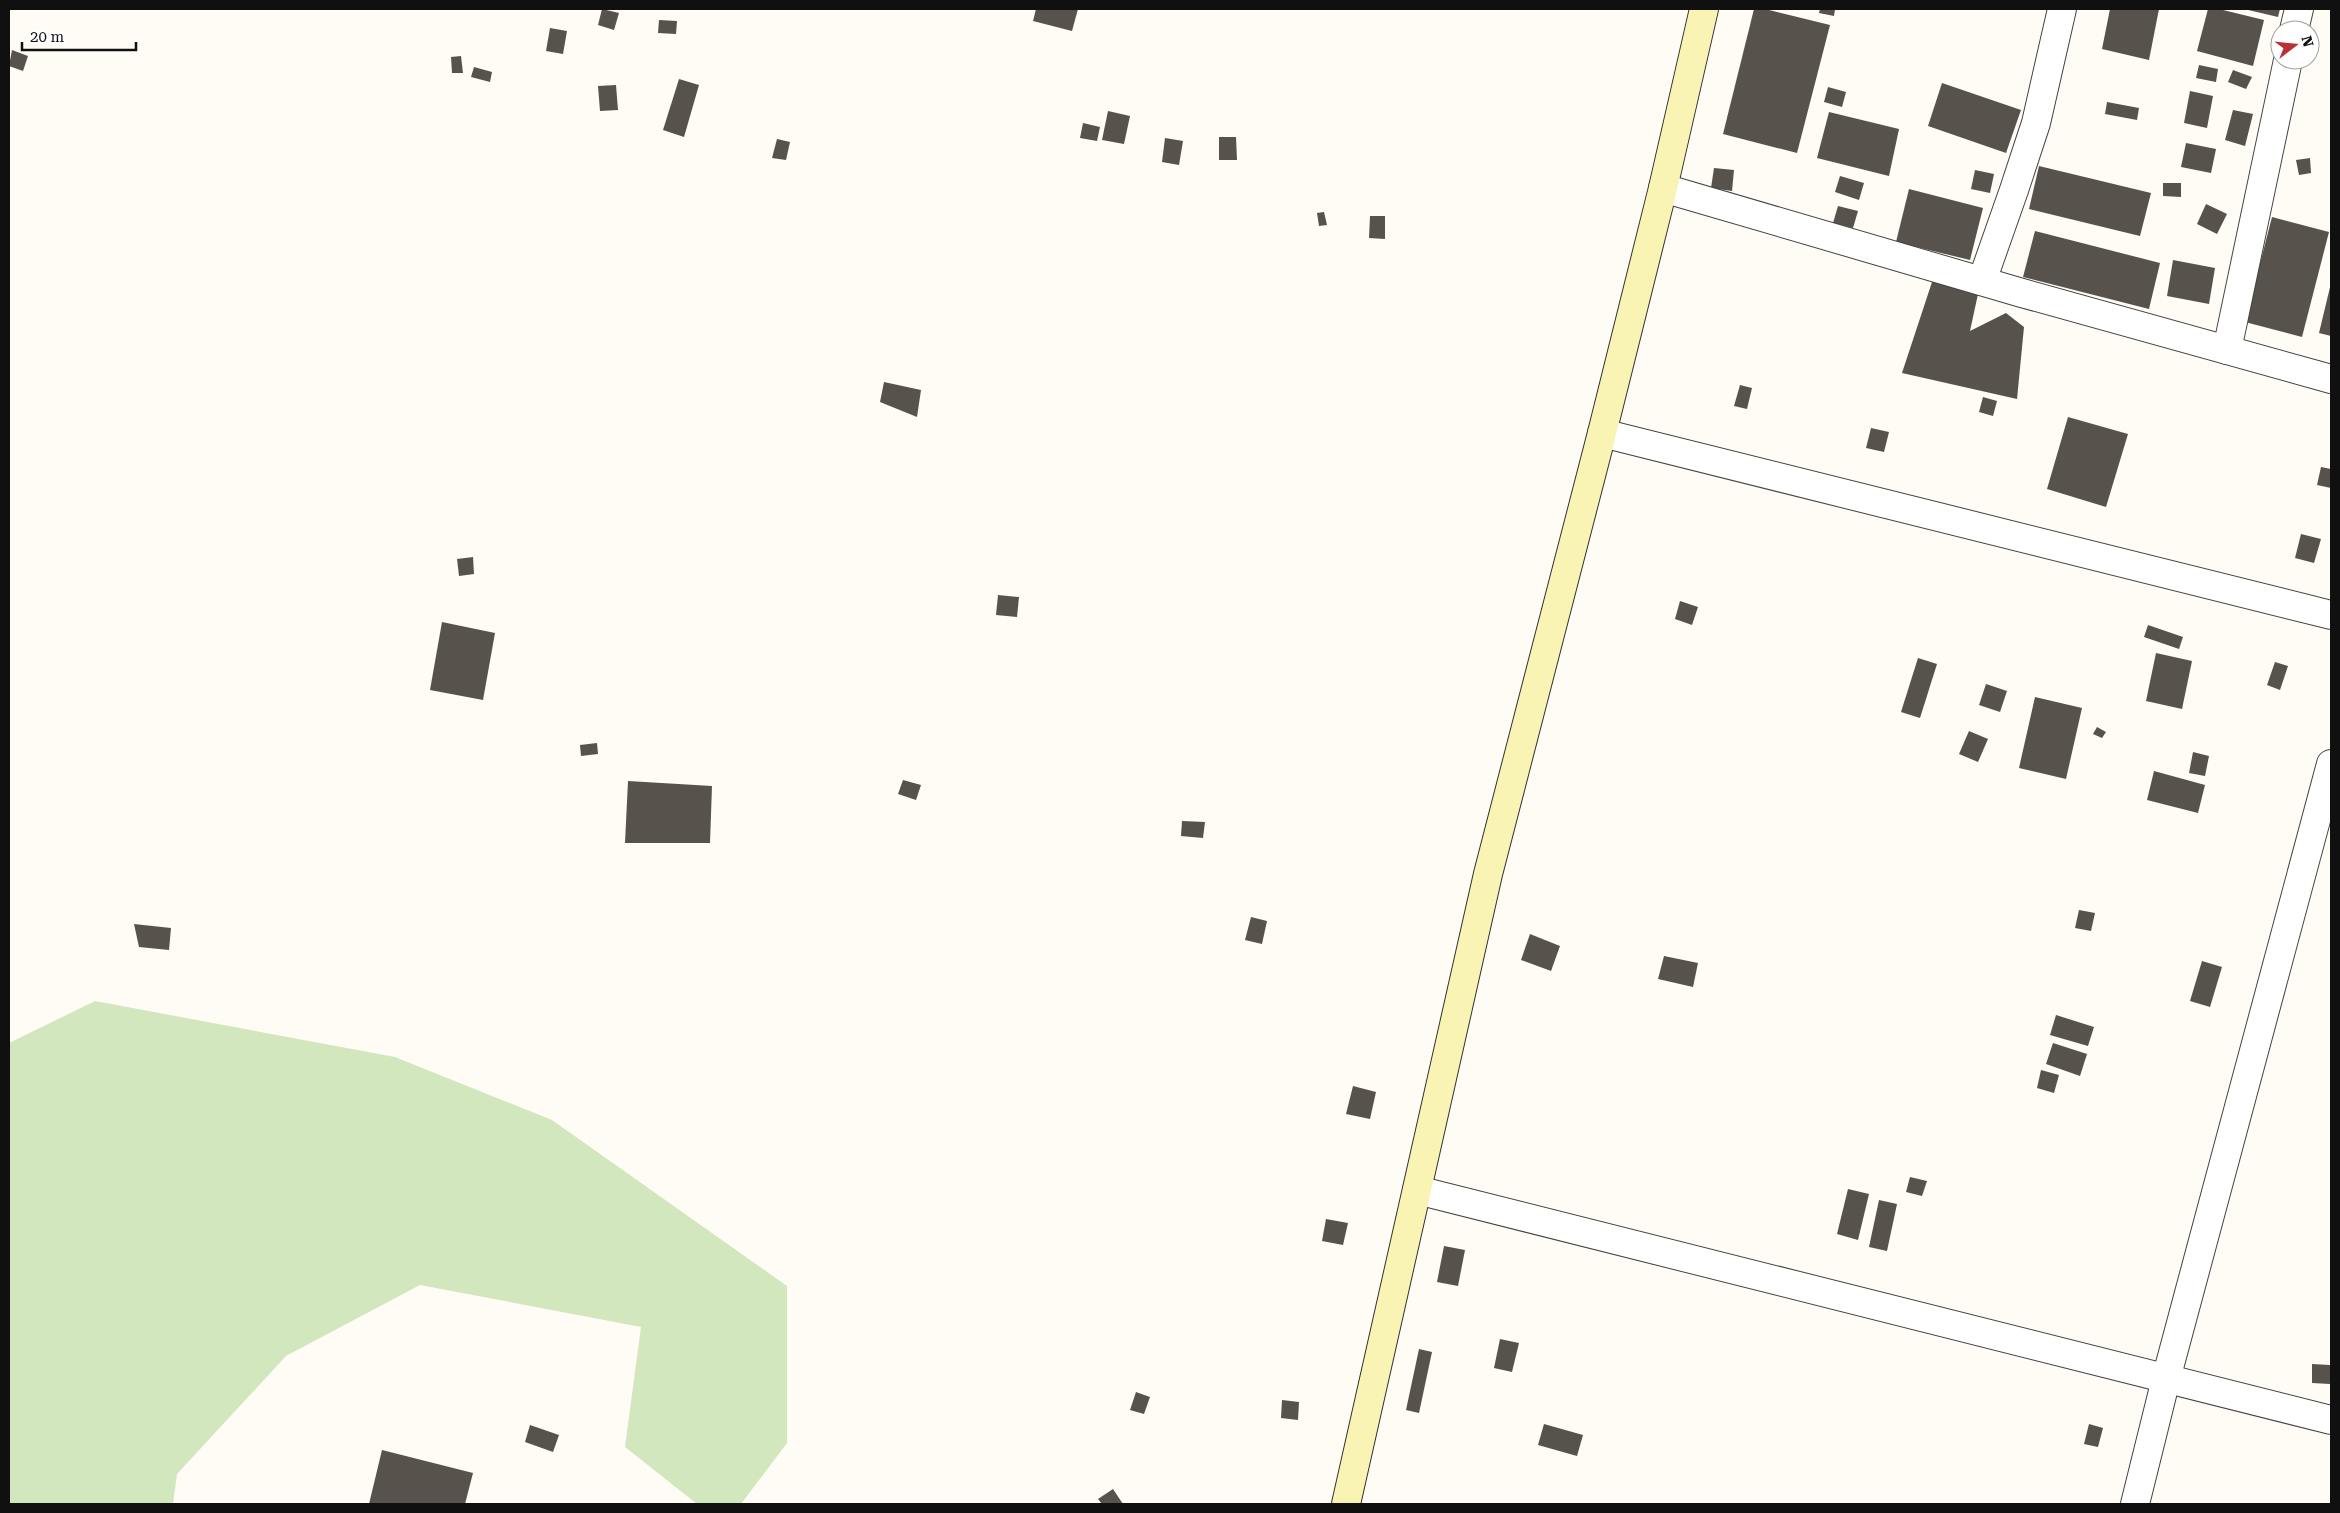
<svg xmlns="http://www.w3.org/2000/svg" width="2340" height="1513" viewBox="0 0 2340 1513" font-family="'Roboto Serif',serif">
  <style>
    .green { fill: #d3e7bf }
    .building { fill: #58524d }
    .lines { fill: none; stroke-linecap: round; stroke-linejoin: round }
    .street-casing { stroke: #434343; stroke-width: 30 }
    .secondary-casing { stroke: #323232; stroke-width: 30 }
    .street { stroke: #fff; stroke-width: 28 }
    .secondary { stroke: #f9f3b4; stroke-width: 28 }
  </style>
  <rect width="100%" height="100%" fill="#fefcf4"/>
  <path class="green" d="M95,1001l300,56 157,63 235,166v157l-46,61h-44l-72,-57 16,-120 -221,-42 -134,71 -109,118 -4,30h-164v-461z"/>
  <g class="building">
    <path d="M602,9l17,4 -5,17 -16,-5z"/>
    <path d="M1036,9h42l-6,22 -39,-10z"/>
    <path d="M1754,9h11l65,16 -33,128 -74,-19z"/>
    <path d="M1820,9h15l-1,7 -15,-3z"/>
    <path d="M2110,9h49l-10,51 -47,-11z"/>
    <path d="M2208,9h11l45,11 -11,46 -56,-15z"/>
    <path d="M2244,9h36l-2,8z"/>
    <path d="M659,20l18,1 -1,13 -18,-1z"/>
    <path d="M550,28l17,3 -4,23 -17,-3z"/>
    <path d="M12,50l16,6 -5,15 -14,-5z"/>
    <path d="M461,56l2,17h-11l-1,-16z"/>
    <path d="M2199,65l19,4 -2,13 -20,-4z"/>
    <path d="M474,67l18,5 -2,10 -19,-5z"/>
    <path d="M2233,70l19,7 -6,12 -18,-7z"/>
    <path d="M679,79l20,6 -15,52 -21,-7z"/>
    <path d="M1942,83l79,27 -15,43 -78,-27z"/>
    <path d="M616,85l2,25 -18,1 -2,-25z"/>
    <path d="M1828,87l18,5 -4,15 -18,-5z"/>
    <path d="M2190,91l23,5 -6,32 -23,-5z"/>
    <path d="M2107,102l32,6 -2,12 -32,-6z"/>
    <path d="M2233,110l20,4 -8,32 -20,-6z"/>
    <path d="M1108,111l22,5 -6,28 -22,-4z"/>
    <path d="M1829,112l70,17 -10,47 -72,-18z"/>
    <path d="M1083,123l17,4 -3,14 -17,-3z"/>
    <path d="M1219,137h17l1,23h-18z"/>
    <path d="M1165,138l18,3 -4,24 -17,-3z"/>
    <path d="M777,139l13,3 -4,18 -14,-2z"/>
    <path d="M2186,143l30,6 -5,24 -30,-6z"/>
    <path d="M2310,158l1,15 -12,2 -3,-15z"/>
    <path d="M2039,166l112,27 -11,43 -111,-27z"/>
    <path d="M1714,168l20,2 -2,21 -21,-3z"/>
    <path d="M1975,170l19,4 -4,19 -19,-4z"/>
    <path d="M1840,176l24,7 -5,17 -24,-8z"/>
    <path d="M2163,183h18v14l-18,-1z"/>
    <path d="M1909,189l74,19 -13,52 -74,-18z"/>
    <path d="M2206,204l21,10 -10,20 -20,-10z"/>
    <path d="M1838,206l20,5 -5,17 -20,-5z"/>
    <path d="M1324,212l3,13 -8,1 -2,-13z"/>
    <path d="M1370,216h15v23l-16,-1z"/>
    <path d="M2272,217l57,15 -27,105 -57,-15z"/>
    <path d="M2035,231l125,32 -11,46 -126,-32z"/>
    <path d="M2173,260l42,8 -6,36 -42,-8z"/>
    <path d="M1933,279l45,15 -8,37 36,-18 18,14 -7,72 -115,-26z"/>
    <path d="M2331,283v53l-12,-3z"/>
    <path d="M884,382l37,8 -4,27 -37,-15z"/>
    <path d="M1740,385l12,3 -5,21 -13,-3z"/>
    <path d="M1983,397l14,4 -4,15 -14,-4z"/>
    <path d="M2068,417l60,17 -22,73 -59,-18z"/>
    <path d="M1871,428l18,4 -5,20 -18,-4z"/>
    <path d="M2321,467l10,2v19l-14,-3z"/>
    <path d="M2301,534l20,5 -7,24 -19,-5z"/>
    <path d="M473,557l1,17 -15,2 -2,-17z"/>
    <path d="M998,595l21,2 -2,20 -21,-2z"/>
    <path d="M1680,601l18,6 -6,18 -17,-6z"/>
    <path d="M442,622l53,11 -12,67 -53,-10z"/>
    <path d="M2148,625l35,12 -4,12 -35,-12z"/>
    <path d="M2156,653l36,8 -10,48 -36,-8z"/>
    <path d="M1918,658l19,6 -17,54 -19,-6z"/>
    <path d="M2275,662l13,4 -8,24 -13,-5z"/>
    <path d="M1986,684l21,7 -7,21 -21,-7z"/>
    <path d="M2035,697l47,11 -16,71 -47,-11z"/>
    <path d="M2097,727l9,5 -4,6 -9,-4z"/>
    <path d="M1969,731l19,8 -10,23 -19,-8z"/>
    <path d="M597,743l1,11 -17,2 -1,-11z"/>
    <path d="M2193,752l16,4 -4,20 -16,-3z"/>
    <path d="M2154,771l51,14 -7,28 -51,-13z"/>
    <path d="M903,780l18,5 -5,15 -18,-6z"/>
    <path d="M628,781l84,5 -2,57h-85z"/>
    <path d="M1182,821l23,1 -2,16 -22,-2z"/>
    <path d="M2079,910l16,3 -4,18 -16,-3z"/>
    <path d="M1251,917l16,4 -5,23 -17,-4z"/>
    <path d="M134,924l37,4 -2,22 -30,-3z"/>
    <path d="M1530,934l30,12 -9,25 -30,-11z"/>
    <path d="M1664,956l34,7 -5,24 -35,-8z"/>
    <path d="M2202,961l20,6 -12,40 -20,-6z"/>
    <path d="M2056,1015l38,12 -6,19 -38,-11z"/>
    <path d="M2053,1043l34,11 -7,22 -34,-12z"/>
    <path d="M2041,1070l18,5 -5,18 -17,-5z"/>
    <path d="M1353,1086l23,6 -6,27 -24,-5z"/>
    <path d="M1910,1177l17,4 -5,15 -16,-4z"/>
    <path d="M1848,1189l21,5 -11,46 -21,-6z"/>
    <path d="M1879,1200l18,4 -10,47 -18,-4z"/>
    <path d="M1326,1219l22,4 -5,22 -21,-4z"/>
    <path d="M1444,1246l21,4 -7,36 -21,-4z"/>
    <path d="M1500,1339l19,4 -7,29 -18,-4z"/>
    <path d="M1419,1349l13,3 -13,61 -13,-3z"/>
    <path d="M2312,1364l18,1v19l-18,-1z"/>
    <path d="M1136,1392l14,5 -6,17 -14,-4z"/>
    <path d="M1282,1400l17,2 -1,18 -17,-2z"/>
    <path d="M1544,1424l39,11 -6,21 -39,-11z"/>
    <path d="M2089,1424l14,4 -5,19 -14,-3z"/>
    <path d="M530,1425l29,10 -6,17 -28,-10z"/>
    <path d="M382,1450l91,23 -8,31h-96z"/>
    <path d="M1113,1489l10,15h-21l-4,-5z"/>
  </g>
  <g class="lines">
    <defs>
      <g id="street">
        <path d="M2294,30l5,-21"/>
        <path d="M1663,188l359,105 309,86"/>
        <path d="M1982,281l32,-91 22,-67 26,-114"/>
        <path d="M2227,350l61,-290"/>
        <path d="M1602,433l729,182"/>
        <path d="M1417,1190l914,230"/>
        <path d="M2135,1504l31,-125 165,-615"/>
      </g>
      <path id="secondary" d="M1346,1504l142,-630 114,-441 61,-245 41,-179"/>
    </defs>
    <use href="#street" class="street-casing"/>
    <use href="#secondary" class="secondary-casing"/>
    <use href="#street" class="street"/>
    <use href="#secondary" class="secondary"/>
  </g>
  <rect width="2340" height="1513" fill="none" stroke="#101010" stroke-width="20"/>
  <g transform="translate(2295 45) rotate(74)"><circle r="24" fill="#ffffff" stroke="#9f9f9f"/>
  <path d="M0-4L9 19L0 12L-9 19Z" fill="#b83134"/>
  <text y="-8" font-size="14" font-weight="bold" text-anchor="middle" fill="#101010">N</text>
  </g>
  <path d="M22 42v8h114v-8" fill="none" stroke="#101010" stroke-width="2.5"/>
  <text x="30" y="42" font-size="15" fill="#101010" stroke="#ffffff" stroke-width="4" paint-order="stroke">20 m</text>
</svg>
